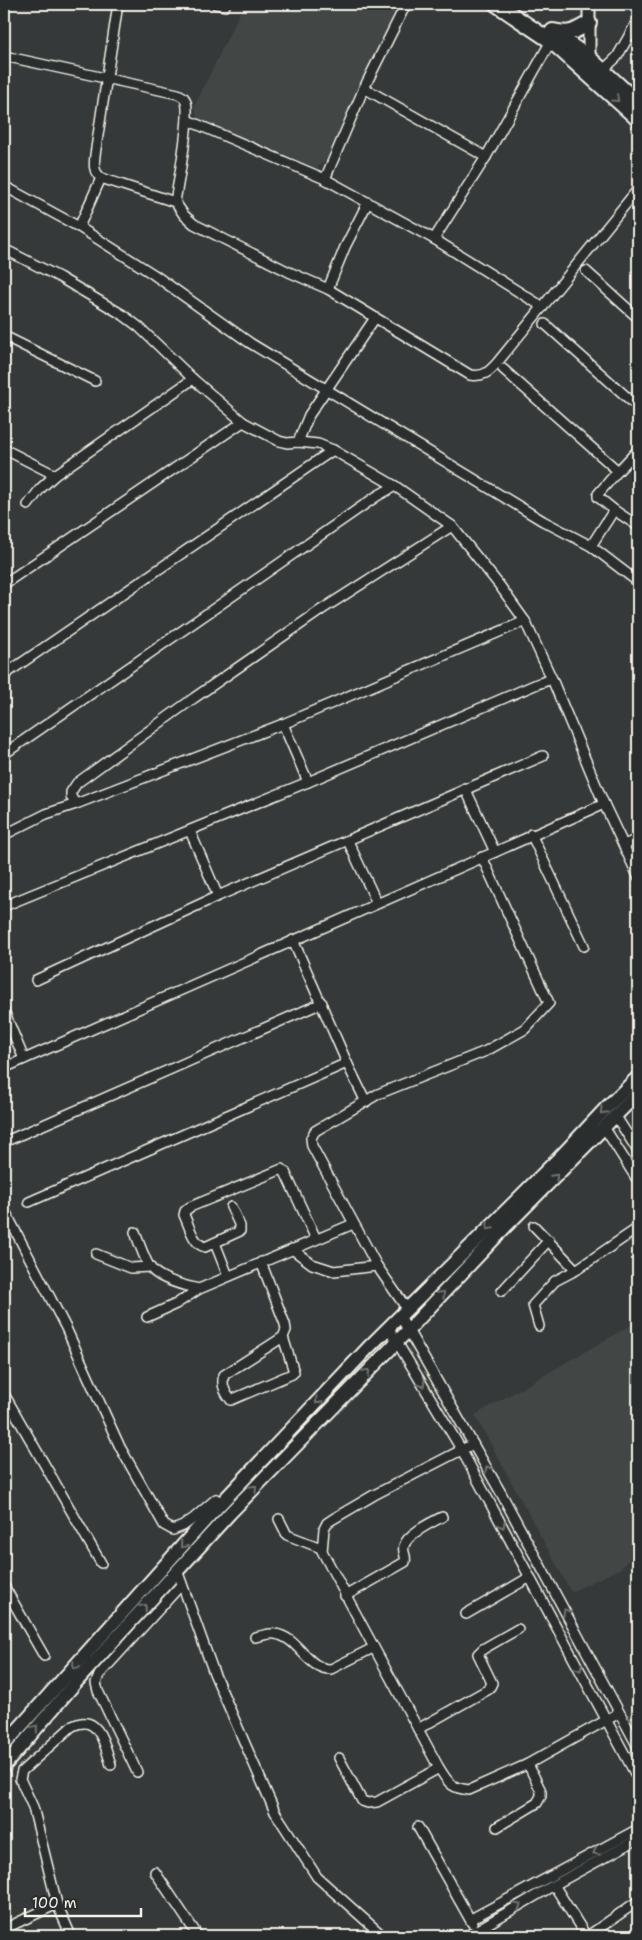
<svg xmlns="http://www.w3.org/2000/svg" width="642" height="1940" viewBox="0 0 642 1940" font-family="'Shantell Sans',sans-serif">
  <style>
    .built { fill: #434645 }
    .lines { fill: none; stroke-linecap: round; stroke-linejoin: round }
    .minor-casing { stroke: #f4f1e8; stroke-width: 12 }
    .tertiary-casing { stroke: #f4f1e8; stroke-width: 15 }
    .secondary-casing { stroke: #f4f1e8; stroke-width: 16 }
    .primary-casing { stroke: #f4f1e8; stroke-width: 18 }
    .minor { stroke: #2a2d2e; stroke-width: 9 }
    .tertiary { stroke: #2a2d2e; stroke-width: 11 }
    .secondary { stroke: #2a2d2e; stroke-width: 12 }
    .primary { stroke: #2a2d2e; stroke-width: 14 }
    .oneway { stroke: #71726f }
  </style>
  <rect width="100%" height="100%" fill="#363939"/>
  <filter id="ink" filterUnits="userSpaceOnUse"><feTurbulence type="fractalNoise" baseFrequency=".02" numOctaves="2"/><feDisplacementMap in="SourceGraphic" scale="10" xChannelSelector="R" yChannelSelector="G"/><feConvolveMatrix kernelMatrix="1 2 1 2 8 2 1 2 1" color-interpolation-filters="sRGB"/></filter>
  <g filter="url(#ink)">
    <g class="built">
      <path d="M244,4h158l-76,156 -9,8 -119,-50 -4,-11z"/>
      <path d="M638,1321v229l-17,18 -50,24 -96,-177z"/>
    </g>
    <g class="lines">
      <defs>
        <g id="minor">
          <path d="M216,4l9,2"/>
          <path d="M4,56l174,38c4,2 7,3 8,8 5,15 -8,81 -11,100"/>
          <path d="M599,74l18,-17 21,-37"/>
          <path d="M364,88l122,69 -52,82"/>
          <path d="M187,120l138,59 109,60 109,68"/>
          <path d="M486,157l65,-116"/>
          <path d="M101,178l74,24 9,13 10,9 95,48 39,17 142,86c13,2 18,-2 27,-12l141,-174"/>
          <path d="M325,179l39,-91 42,-84"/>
          <path d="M4,186l75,41 74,47 97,69 293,178 48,25 47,36"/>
          <path d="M79,227l22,-49c-8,-7 -7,-13 -6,-23l23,-151"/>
          <path d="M4,249l55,28 64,38 16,12 54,52 50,43 36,19 8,2 11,-1 20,2 15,6 62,36 57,40 48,60 25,35 27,58 52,125 34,72"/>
          <path d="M586,271l52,47"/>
          <path d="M328,289l17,-42 23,-45"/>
          <path d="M545,324l93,83"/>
          <path d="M4,336l91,45"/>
          <path d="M503,369l115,102 20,-21"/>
          <path d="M298,442l11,-27 66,-97"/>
          <path d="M4,449l51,26"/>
          <path d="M28,505l12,-16 15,-14 138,-96"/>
          <path d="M614,510l24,16"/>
          <path d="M591,546l23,-36 -16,-13v-3l20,-23"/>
          <path d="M4,584l239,-162"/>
          <path d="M4,675l329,-225"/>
          <path d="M283,724l25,58"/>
          <path d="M4,754l373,-258 18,-10"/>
          <path d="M465,788l30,64"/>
          <path d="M76,804l-5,-7v-5l6,-9 117,-85 127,-88 131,-84"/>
          <path d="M190,831l28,65"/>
          <path d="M531,834l53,112"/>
          <path d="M4,835l42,-21 30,-10 207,-80 242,-103"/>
          <path d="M348,841l29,62"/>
          <path d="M624,845l14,-6"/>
          <path d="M4,906l304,-124 229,-98 15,-5"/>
          <path d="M293,940l54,123 19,39"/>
          <path d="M36,980l182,-84 325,-140"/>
          <path d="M4,1011l20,48"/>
          <path d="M4,1068l600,-264"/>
          <path d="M615,1115l23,36"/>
          <path d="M604,1127l34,54"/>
          <path d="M4,1142l318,-139"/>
          <path d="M29,1202l318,-139"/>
          <path d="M231,1207l9,19v5l-35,16c-12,-3 -16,-22 -21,-32l1,-4 5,-4 92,-38 3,3 31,67"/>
          <path d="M4,1209l62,119 54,119 44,78 9,5 10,-4 11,-8 22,-19 5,4"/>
          <path d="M534,1226l42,44"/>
          <path d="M135,1232c4,11 8,23 14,34 8,13 36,20 50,23"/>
          <path d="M215,1243l13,33"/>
          <path d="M292,1249l20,15 22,7 43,-5"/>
          <path d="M96,1254l35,14 19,-1"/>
          <path d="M261,1262l24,62 1,6 -3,7 11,35 -2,2 -61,26c-6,-7 -10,-16 -7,-25l59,-38"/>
          <path d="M502,1291l47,-51"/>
          <path d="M407,1309l-30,-43 -65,-120 -1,-8 4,-7 63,-37 108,-43 39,-22 24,-26 -67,-146"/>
          <path d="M400,1316l101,177 137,254"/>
          <path d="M147,1317l29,-13 23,-15 154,-65"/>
          <path d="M539,1326l-6,-21 22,-24 21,-11 62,-42"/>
          <path d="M388,1327l73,122 177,330"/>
          <path d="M4,1394l97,169"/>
          <path d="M473,1444l-99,51 -41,24 -6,4 -3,6 -2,22 117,217c10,15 11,20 30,22l59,-26 91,-51"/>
          <path d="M279,1519l8,16 34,13"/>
          <path d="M177,1570l37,103 61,139 42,65 66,59"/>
          <path d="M4,1586l40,70"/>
          <path d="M345,1596l60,-34c2,-6 -3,-10 -1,-16 3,-12 28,-24 38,-29"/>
          <path d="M466,1614l64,-37"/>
          <path d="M255,1637c7,-1 14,-4 20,-3 24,3 32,36 56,35l42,-21"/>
          <path d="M418,1729l71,-40 3,-6 -14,-29 5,-5 35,-20"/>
          <path d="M339,1758l23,43 6,2 9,-1 62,-34"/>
          <path d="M137,1772l-39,-81 -2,-8 3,-8 82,-90"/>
          <path d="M418,1827l54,96"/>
          <path d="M497,1827l40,-24 4,-7v-5l-13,-27"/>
          <path d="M155,1872l43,64"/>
          <path d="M554,1885l32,51"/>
          <path d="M57,1904l14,32"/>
          <path d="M471,1919l167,-90"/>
          <path d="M4,1929l53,-25 -24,-97 -13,-28 2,-8 49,-44c28,-16 34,19 40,38"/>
          <path d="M467,1936l87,-51 84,-46"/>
          <path d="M588,1936l50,-35"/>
        </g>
        <path id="tertiary" d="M586,63l3,-5v-54"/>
        <g id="secondary">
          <path d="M4,1745l205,-229 159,-168 193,-192 46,-49 31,-30"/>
          <path d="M4,1766l72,-84 154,-169 167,-171 110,-117 131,-132"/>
        </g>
        <g id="primary">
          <path d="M496,4l55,37 87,78"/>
          <path d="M553,31c17,4 21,1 36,-8"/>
          <path d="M552,32l37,26 49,45"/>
        </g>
      </defs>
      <use href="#minor" class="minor-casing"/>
      <use href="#tertiary" class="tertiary-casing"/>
      <use href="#secondary" class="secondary-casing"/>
      <use href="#primary" class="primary-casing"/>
      <use href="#minor" class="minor"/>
      <use href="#tertiary" class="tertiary"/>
      <use href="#secondary" class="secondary"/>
      <use href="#primary" class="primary"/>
    </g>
    <defs><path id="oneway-chevron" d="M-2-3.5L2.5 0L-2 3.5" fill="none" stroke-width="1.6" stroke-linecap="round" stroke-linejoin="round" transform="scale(1.25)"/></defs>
    <g class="oneway">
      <use href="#oneway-chevron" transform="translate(616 99) rotate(42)"/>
      <use href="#oneway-chevron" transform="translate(603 1111) rotate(134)"/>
      <use href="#oneway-chevron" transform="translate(555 1177) rotate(-45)"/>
      <use href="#oneway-chevron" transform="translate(489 1227) rotate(135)"/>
      <use href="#oneway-chevron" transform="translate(442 1294) rotate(-46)"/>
      <use href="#oneway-chevron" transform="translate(367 1372) rotate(-46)"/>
      <use href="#oneway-chevron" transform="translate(422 1384) rotate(58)"/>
      <use href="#oneway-chevron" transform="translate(318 1401) rotate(133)"/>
      <use href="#oneway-chevron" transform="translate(488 1469) rotate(-120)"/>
      <use href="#oneway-chevron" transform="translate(254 1488) rotate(-46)"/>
      <use href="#oneway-chevron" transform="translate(502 1525) rotate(62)"/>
      <use href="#oneway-chevron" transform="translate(183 1545) rotate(131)"/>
      <use href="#oneway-chevron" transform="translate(144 1607) rotate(-48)"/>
      <use href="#oneway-chevron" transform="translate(566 1612) rotate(-118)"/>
      <use href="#oneway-chevron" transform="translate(75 1666) rotate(131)"/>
      <use href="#oneway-chevron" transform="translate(579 1668) rotate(62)"/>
      <use href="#oneway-chevron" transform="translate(35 1728) rotate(-50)"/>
      <use href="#oneway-chevron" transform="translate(596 1852) rotate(151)"/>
      <use href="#oneway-chevron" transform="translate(518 1906) rotate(-31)"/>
    </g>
  </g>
  <rect width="642" height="1940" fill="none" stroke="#2a2d2e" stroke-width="20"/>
  <rect x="10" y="10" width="622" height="1920" fill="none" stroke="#f4f1e8" stroke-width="2" filter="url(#ink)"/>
  <path d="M25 1908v8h116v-8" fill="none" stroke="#f4f1e8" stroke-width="2.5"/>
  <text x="32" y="1908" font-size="15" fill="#f4f1e8" stroke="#2a2d2e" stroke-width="4" paint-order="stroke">100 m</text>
</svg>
